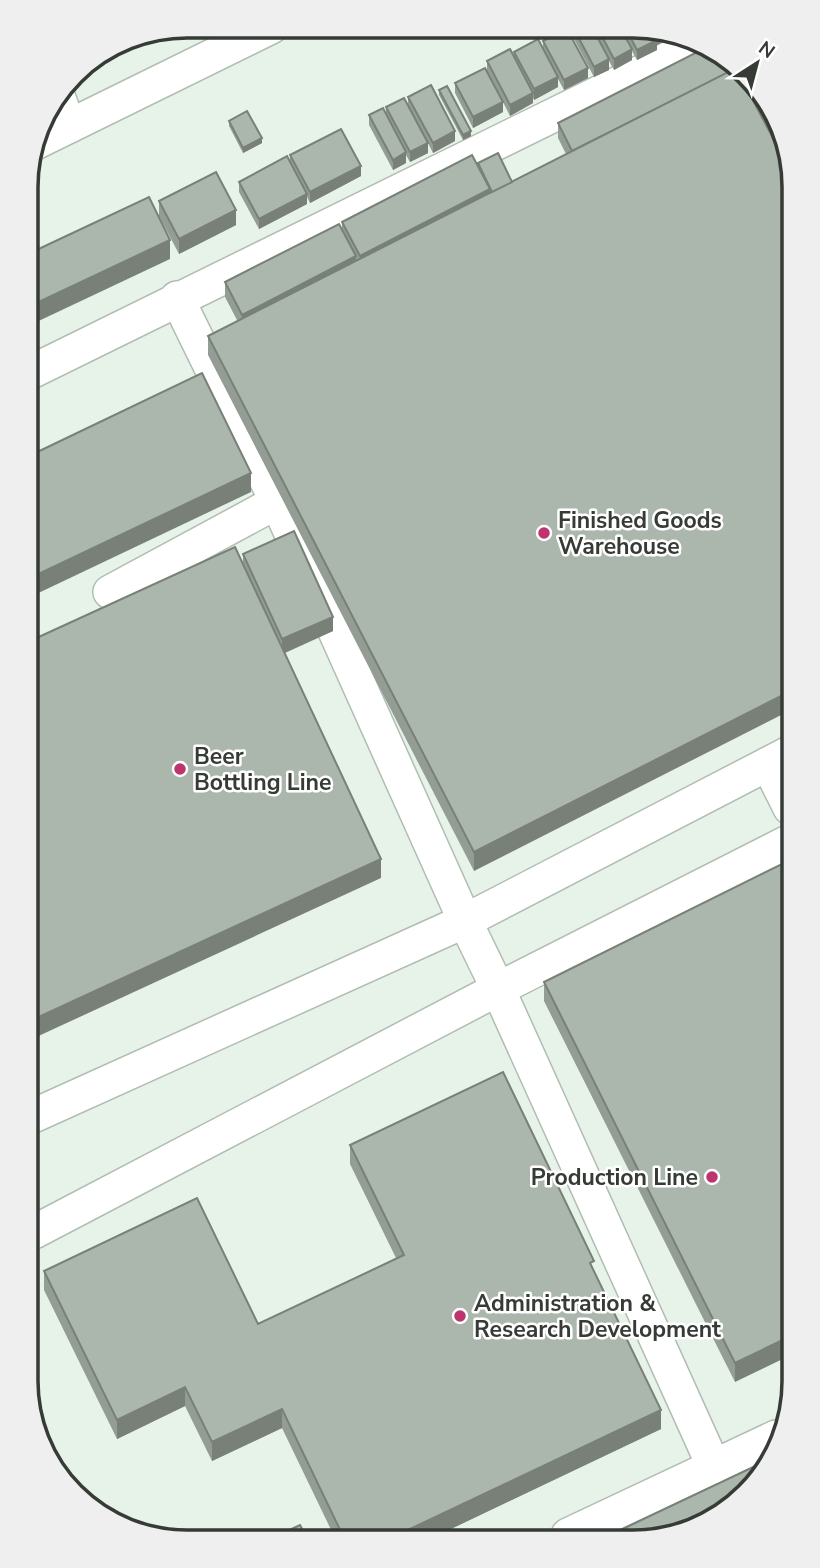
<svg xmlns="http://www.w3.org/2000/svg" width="820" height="1568" viewBox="0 0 820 1568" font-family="'Nunito Sans',sans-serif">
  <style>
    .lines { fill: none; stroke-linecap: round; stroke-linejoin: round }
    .minor-casing { stroke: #b1bdb2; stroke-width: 36 }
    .minor { stroke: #fff; stroke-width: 33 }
    .wall { fill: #939d94 }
    .shaded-wall { fill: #788078 }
    .building { fill: #abb7ac; stroke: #788078; stroke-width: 2 }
    .poi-dot { fill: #bd346f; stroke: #fff; stroke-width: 2.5 }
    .labels { text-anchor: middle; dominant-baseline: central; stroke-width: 5; stroke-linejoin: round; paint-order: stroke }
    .poi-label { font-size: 23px; font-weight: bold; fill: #363b36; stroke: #fff; text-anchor: start }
    .rim { fill: none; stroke: #363b36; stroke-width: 3.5 }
  </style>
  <rect width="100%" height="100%" fill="#e7f3e8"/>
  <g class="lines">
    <defs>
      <g id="minor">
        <path d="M58,96l11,30"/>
        <path d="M35,143l236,-116"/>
        <path d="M177,298l100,204 188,419 33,68 216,478"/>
        <path d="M29,373l667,-328"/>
        <path d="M110,592l167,-90"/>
        <path d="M768,764l22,44"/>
        <path d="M33,1116l432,-195 324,-168"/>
        <path d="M34,1232l464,-243 292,-148"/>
        <path d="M568,1535l208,-98"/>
      </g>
    </defs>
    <use href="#minor" class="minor-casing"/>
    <use href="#minor" class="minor"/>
  </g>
  <g class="wall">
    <path d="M573,29h91l-7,15v6l-20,10 -5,-9v9l-18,10 -5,-9v9l-15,7 -21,-40z"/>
    <path d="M543,41l45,37 -24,12 -6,-11v8l-24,13 -1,-2v5l-23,13 -7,-14v10l-30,16 -18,-35v-10l32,-12v-10l27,-5v-4l29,-3z"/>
    <path d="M739,66l46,70 1,25 -46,-93 -266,803 -266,-516v-19l30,-14 -13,-25v-15l117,-52v-8l136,-56 34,16 54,-28 -8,-16v-15z"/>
    <path d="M439,90l32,46 -8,4 -24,-45z"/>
    <path d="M408,97l47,44 -22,12 -5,-10v10l-18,9 -4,-7v8l-13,7 -24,-45v-10l17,-1v-7l22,-1z"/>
    <path d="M229,121l33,22 -19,10 -14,-27z"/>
    <path d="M290,155l71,21 -51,27 -3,-6v7l-48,25 -20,-37v-10l51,-20z"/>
    <path d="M159,201l77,24 -57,29 -20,-38z"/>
    <path d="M243,554l90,77 -48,22 96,225 -138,-314z"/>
    <path d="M790,860l-55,522 -191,-381v-19z"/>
    <path d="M350,1145l244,126 67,158 -227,108 -99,1 -53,-110 -70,33 -27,-55 -68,33 -73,-149v-19l214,53 138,-66 -46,-94z"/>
  </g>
  <g class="shaded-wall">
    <path d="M665,30l10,5 -18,10v-11z"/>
    <path d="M657,40v10l-20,10v-10z"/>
    <path d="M632,49v11l-18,10v-11z"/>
    <path d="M609,59v11l-15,7v-10z"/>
    <path d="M588,68v10l-24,12v-10z"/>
    <path d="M558,77v10l-24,13v-11z"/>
    <path d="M533,93v10l-23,13v-11z"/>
    <path d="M503,102v10l-30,16v-11z"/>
    <path d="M455,131v10l-22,12v-10z"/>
    <path d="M471,131v5l-8,4v-5z"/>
    <path d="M262,138v5l-19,10v-5z"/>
    <path d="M428,143v10l-18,9v-10z"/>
    <path d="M406,152v11l-13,7v-10z"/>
    <path d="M361,166v10l-51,27v-11z"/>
    <path d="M490,189v15l-130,67v-15z"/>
    <path d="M307,194v10l-48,25v-10z"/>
    <path d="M236,210v15l-57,29v-15z"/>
    <path d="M170,240v19l-142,67v-19z"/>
    <path d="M356,256v15l-114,59v-15z"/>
    <path d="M251,473v19l-221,105v-19z"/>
    <path d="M333,617v14l-51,23v-15z"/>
    <path d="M789,692v19l-315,160v-19z"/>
    <path d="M381,859v19l-349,161v-19z"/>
    <path d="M793,1335v19l-58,28v-19z"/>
    <path d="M185,1387v19l-68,33v-19z"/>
    <path d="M282,1409v19l-70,33v-19z"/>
    <path d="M661,1410v19l-227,108h-41z"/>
  </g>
  <g class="building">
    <path d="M567,29l21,39 -24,12 -21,-39z"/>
    <path d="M574,29h19l16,30 -15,8z"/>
    <path d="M598,29h23l11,20 -18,10z"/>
    <path d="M626,29h25l6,11 -20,10z"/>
    <path d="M654,29h10l1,1 -8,4z"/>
    <path d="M538,39l20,38 -24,12 -20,-37z"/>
    <path d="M510,49l23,44 -23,12 -23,-44z"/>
    <path d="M703,49l37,18 -168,84 -14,-28z"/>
    <path d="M485,68l18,34 -30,15 -18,-34z"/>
    <path d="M736,68l50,95 3,529 -315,160 -266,-516z"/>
    <path d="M431,85l24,46 -22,12 -25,-46z"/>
    <path d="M447,86l24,45 -8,4 -24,-45z"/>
    <path d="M404,98l24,45 -18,9 -24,-45z"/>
    <path d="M383,108l23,44 -13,8 -24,-45z"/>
    <path d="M247,111l15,27 -19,10 -14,-27z"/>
    <path d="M775,120l10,16v6z"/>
    <path d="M341,129l20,37 -51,26 -20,-37z"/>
    <path d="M498,153l14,29 -20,10 -14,-29z"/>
    <path d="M472,155l18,34 -130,67 -18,-34z"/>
    <path d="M287,156l20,38 -48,25 -20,-37z"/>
    <path d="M216,172l20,38 -57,29 -20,-38z"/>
    <path d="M149,197l21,43 -142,67v-53z"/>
    <path d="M339,224l17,32 -114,59 -17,-33z"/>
    <path d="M202,373l49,100 -221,105 -1,-122z"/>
    <path d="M294,531l39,86 -51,22 -39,-85z"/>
    <path d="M235,547l146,312 -349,161 -2,-379z"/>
    <path d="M790,860l3,475 -58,28 -191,-381z"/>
    <path d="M503,1072l91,189 -4,2 71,147 -268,127 -49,1 -62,-129 -70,33 -27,-55 -68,33 -73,-149 153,-73 61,126 146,-69 -54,-110z"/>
    <path d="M768,1460l-8,19 -76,54 -72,1z"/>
    <path d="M300,1525l7,13 -37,1z"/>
  </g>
  <g class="poi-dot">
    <circle cx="544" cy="533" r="7"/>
    <circle cx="180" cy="769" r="7"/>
    <circle cx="712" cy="1177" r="7"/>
    <circle cx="460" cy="1316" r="7"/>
  </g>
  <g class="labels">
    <g class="poi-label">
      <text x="558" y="520">Finished Goods<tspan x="558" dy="26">Warehouse</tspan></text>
      <text x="194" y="756">Beer<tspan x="194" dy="26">Bottling Line</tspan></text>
      <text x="698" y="1177" text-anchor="end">Production Line</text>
      <text x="474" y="1303">Administration &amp;<tspan x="474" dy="26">Research Development</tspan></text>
    </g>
  </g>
  <path d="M0 0H820V1568H0ZM187 38H633A149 149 0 0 1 782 187V1381A149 149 0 0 1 633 1530H187A149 149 0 0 1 38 1381V187A149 149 0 0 1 187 38Z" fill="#efefef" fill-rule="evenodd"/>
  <path class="rim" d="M187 38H633A149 149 0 0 1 782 187V1381A149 149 0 0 1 633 1530H187A149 149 0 0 1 38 1381V187A149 149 0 0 1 187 38Z"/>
  <g transform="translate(757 63) rotate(36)" stroke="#ffffff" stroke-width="5" paint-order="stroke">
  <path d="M0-5L12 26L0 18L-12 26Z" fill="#363b36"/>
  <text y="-10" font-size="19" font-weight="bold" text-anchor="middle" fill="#363b36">N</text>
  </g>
</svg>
